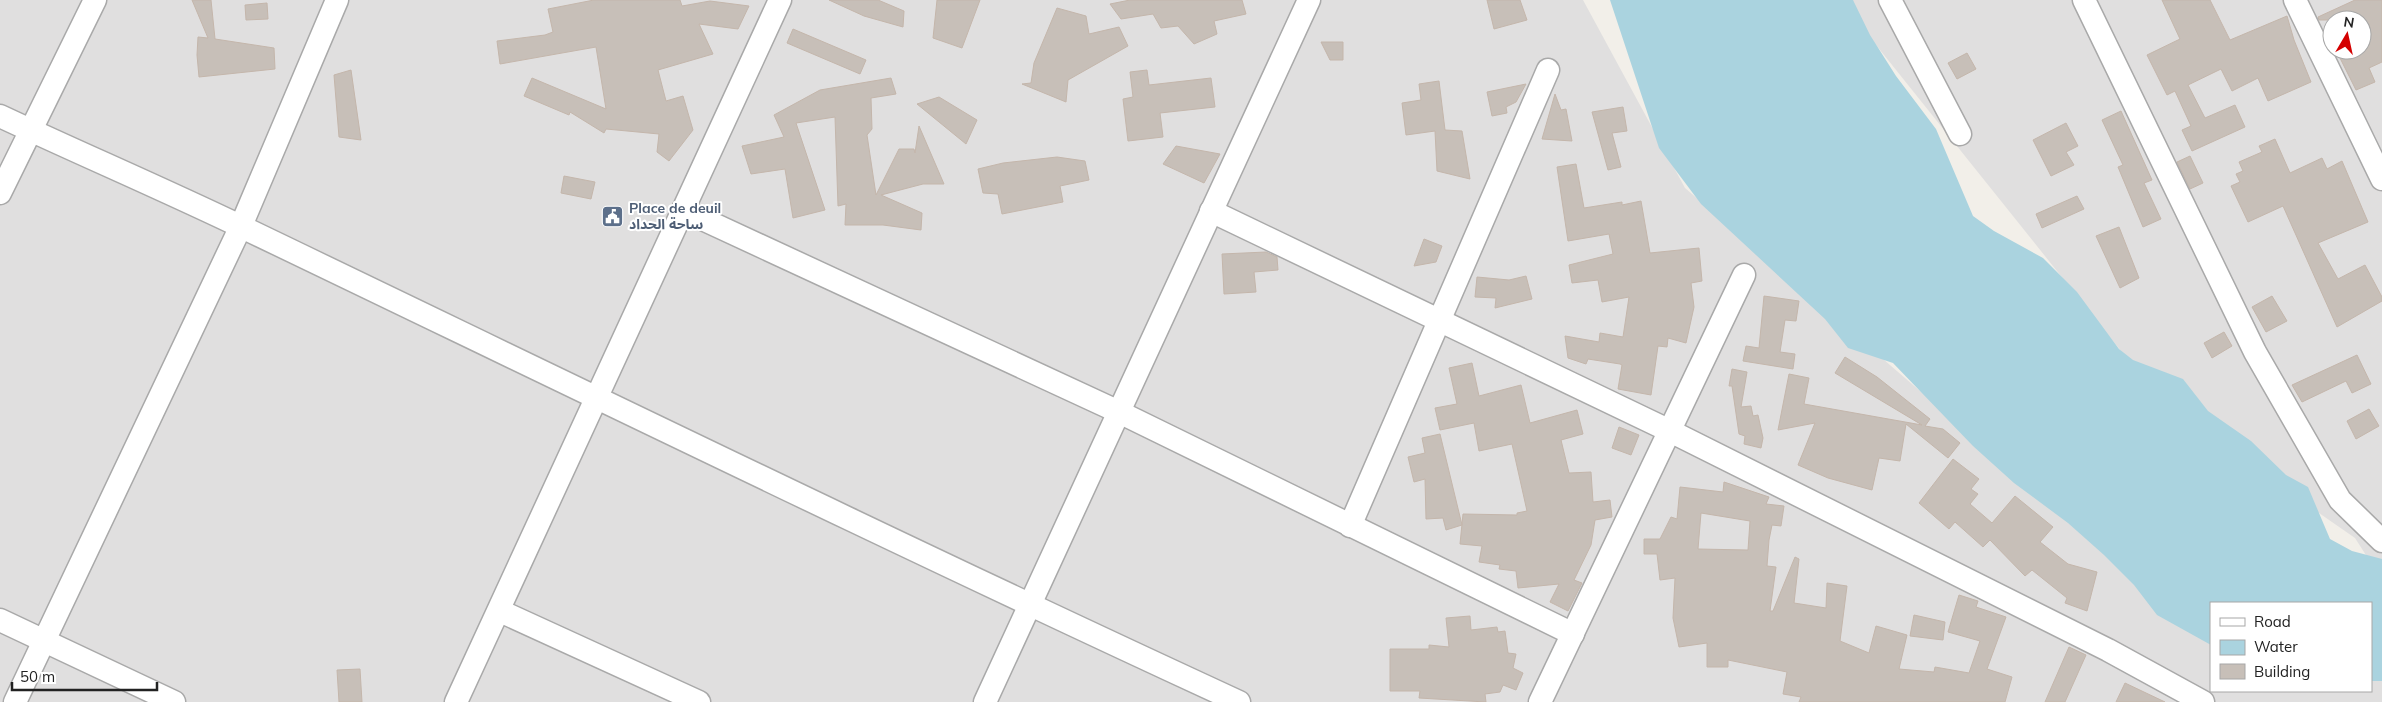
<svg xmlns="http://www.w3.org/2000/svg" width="2382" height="702" viewBox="0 0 2382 702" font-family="Mulish,'Noto Sans Arabic',sans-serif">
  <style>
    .residential { fill: #e0dfdf; fill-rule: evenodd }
    .water { fill: #aad3df }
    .building { fill: #c7bfb8; stroke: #c4b6ab; fill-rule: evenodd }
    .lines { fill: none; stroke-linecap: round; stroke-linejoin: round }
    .minor-casing { stroke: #a9a9a9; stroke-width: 25 }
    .minor { stroke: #fff; stroke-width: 22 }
    .labels { text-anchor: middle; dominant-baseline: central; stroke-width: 4; stroke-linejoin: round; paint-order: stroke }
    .service-label { font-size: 14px; font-weight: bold; fill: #4e5e75; stroke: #fff; text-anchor: start }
  </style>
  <rect width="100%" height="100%" fill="#f2efe9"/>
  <g class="residential">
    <path d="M0,0h1583l102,188 412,356 114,59v88h160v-38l11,4v45h-2382z"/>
    <path d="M1840,0h542v580l-27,-42 -190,-132zM2332,20h30v30h-30z"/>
  </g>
  <path class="water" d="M1610,0h243l17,35 26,41 40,53 37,87 21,15 49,27 34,34 42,57 14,11 50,19 25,32 43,30 35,34 22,12 22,52 22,12 30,8v122h-11v-78h-160v42l-54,-30 -23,-30 -30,-30 -36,-32 -54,-40 -41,-37 -80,-83 -45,-15 -23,-29 -124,-115 -42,-56z"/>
  <g class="building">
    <path d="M192,0h19l4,39 59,9 1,21 -76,8 -2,-22 1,-18 10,1z"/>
    <path d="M594,0h86l2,6 28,-5 39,5 -11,23 -39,-5 14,30 -55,16 8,31 17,-5 10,34 -24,31 -12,-9 2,-18 -53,-5 -2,4 -34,-21 -1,3 -45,-19 8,-18 74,31 -10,-62 -96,17 -3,-23 48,-6 8,-3 -5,-23z"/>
    <path d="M829,0h49l26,11 -1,16 -39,-11z"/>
    <path d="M937,0h43l-18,48 -29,-10z"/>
    <path d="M1130,0h112l4,14 -32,7 3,13 -23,10 -16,-18 -17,2 -8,-14 -32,5 -11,-15z"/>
    <path d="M1487,0h33l7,20 -33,9z"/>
    <path d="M2162,0h48l20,40 57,-24 7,24 17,42 -43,19 -10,-23 -26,13 -11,-22 -33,16 17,33 30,-13 10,22 -53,24 -10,-21 9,-4 -16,-35 -8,4 -20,-40 33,-16z"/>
    <path d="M2355,0h27v62l-13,6 6,14 -19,8 -20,-40h26v-30h-43l-1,-3z"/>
    <path d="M267,3l1,16 -22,1 -1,-15z"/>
    <path d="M1057,8l29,8 3,18 30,-7 9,19 -60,34 -2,22 -44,-18 9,-1 3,-20z"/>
    <path d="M793,29l73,31 -6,14 -73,-31z"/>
    <path d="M1321,42h22v18h-13z"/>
    <path d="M1967,53l9,16 -19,10 -9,-16z"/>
    <path d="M351,70l10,70 -22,-3 -5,-62z"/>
    <path d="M1147,70l2,15 62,-7 4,29 -55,6 3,24 -35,4 -5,-42 10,-2 -3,-25z"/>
    <path d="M891,78l5,16 -25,4 1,31 -5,6 9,60 23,-46h15l1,4 4,-27 25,58h-21l-42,11 41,18 -1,17 -38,-5h-38l1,-21 -8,2 -3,-89 -39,6 29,87 -32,8 -8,-49 -34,5 -9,-28 42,-9 -10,-22 46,-25z"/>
    <path d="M1439,81l6,49 17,1 8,48 -33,-8 -2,-40 -29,4 -4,-32 19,-3 -2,-16z"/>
    <path d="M1526,84l-10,18 -10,5 1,6 -15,3 -5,-24z"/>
    <path d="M1555,94l6,16 5,-1 6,32 -30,-2z"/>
    <path d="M939,97l38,23 -11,24 -49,-40z"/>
    <path d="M1623,107l4,24 -15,2 9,34 -13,3 -16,-58z"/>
    <path d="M2121,111l31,69 -8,3 17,36 -18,8 -25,-60 5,-2 -21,-45z"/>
    <path d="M2066,123l12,23 -12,6 8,13 -23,11 -18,-36z"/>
    <path d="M2275,139l15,34 32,-15 5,11 15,-8 26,61 -50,21 20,36 27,-14 17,32v4l-45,26 -54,-121 -35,16 -17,-36 9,-4 -4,-8 7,-3 -4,-9 23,-10 -3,-6z"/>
    <path d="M1176,146l44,8 -16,29 -41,-19z"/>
    <path d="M2190,156l13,27 -13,6 -13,-27z"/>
    <path d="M1057,157l28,4 4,19 -29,6 3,16 -61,12 -4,-20 -15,-1 -5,-24 25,-6z"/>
    <path d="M1576,164l8,44 38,-6v3l19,-4 9,52 49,-5 3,33 -11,2 3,24 -8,36 -18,-5 -1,9 -9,-1 -7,49 -33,-6 4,-24 -2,-1 -32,-5 -2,5 -18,-6 -3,-22 34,6 1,-9 23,4 6,-40 -27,5 -4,-22 -26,3 -3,-18 44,-11 -4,-20 -41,7 -11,-74z"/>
    <path d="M564,176l31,6 -4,17 -30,-6z"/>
    <path d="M2077,196l7,13 -42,19 -6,-14z"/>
    <path d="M2119,227l20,51 -19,10 -24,-52z"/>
    <path d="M1424,239l18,7 -6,16 -22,4z"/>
    <path d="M1266,252l11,5 1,13 -24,2 2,20 -32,2 -2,-40z"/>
    <path d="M1526,276l6,23 -37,9 1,-10 -21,-1 2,-20 32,3z"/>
    <path d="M1764,296l35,5 -3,20 -11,-1 -5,32 15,2 -2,15 -50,-8 3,-15 13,2z"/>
    <path d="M2272,296l15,25 -21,11 -14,-25z"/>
    <path d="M2224,332l8,14 -20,12 -8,-15z"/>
    <path d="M2357,355l14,29 -19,9 -6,-12 -44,21 -10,-17z"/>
    <path d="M1845,357l32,20 53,42 -5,7 18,3 17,14 -12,15 -42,-34 -6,37 -21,-3 -7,32 -44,-12 -30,-13 17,-42 -37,7 11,-56 20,4 -5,26 118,21 -87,-52z"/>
    <path d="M1472,363l7,33 42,-11 9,38 47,-13 6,24 -22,6 8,33 22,-1 2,30 17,-2 2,17 -17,3 -4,25 -17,35 8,3 -14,28 -18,-9 9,-18 -41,4 -2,-17 -17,-2 1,-4 -21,-3 3,-16 -22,-2 3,-30 54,1v-2l10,-2 -15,-67 -33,7 -5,-28 -34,7 -5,-22 22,-4 -8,-36z"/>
    <path d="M1732,369l15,3 -6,35 10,-1 2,10 5,-1 5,23 -2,10 -17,-4 1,-8 -6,-2 -7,-48h-3z"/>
    <path d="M2369,409l10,17 -23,13 -9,-18z"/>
    <path d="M1619,427l20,8 -8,20 -19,-7z"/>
    <path d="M1440,434l22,91 -16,5 -3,-12 -17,1 -1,-40 -11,3 -6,-25 17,-4 -3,-15z"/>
    <path d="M1953,459l26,20 -8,10 7,5 -8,10 22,19 23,-27 38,31 -13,15 28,22 29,8 -10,39 -22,-8 2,-5 -35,-28 -7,6 -35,-36 -7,7 -28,-25 -6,7 -30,-26z"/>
    <path d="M1724,482l45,15 -3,7 18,2 -3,20 -9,-1 -3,15 -2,26 9,1 -6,44h3l22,-54 4,2 -5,44 32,5 1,-25 20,3 -7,55 29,12 7,-27 31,9 -8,34 35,3 1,-5 34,6 11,-32 -32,-9 11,-37 19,6 -2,6 30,10 -19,52 25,8 -7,25h-206l2,-5 -18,-3 4,-22 -59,-12v7h-21v-24l-28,4 -6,-29 2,-40 -15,2 -3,-26h-13v-15h16l11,-22 6,2 3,-32 43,5zM1701,513l49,8 -2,29 -50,-1z"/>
    <path d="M1914,615l31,7 -2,18 -33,-4z"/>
    <path d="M1470,616l1,14 26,-3 1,5 7,-1 3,22 8,1 -3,14 10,5 -7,17 -13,-5 -3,7 -15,2 1,8 -67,-4 1,-7h-30v-42h39v-4l20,2 -3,-29z"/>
    <path d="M2069,647l17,8 -21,47h-20z"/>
    <path d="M360,669l2,33h-23l-2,-32z"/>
    <path d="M2125,683l40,19h-49z"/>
  </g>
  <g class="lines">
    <defs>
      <g id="minor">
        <path d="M1890,0l70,134"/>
        <path d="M2084,0l171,352 85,148 42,41"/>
        <path d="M2295,0l87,179"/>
        <path d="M0,116c81,38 163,73 244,112 331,159 661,320 995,474"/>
        <path d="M0,193l95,-193"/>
        <path d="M683,210l436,202 454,222"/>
        <path d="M1211,211l459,220 438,219 95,52"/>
        <path d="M1350,526l198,-456"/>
        <path d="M500,611l199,91"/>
        <path d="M0,620l174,82"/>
        <path d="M15,702l226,-476 96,-226"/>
        <path d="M456,702l324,-702"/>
        <path d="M985,702l324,-702"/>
        <path d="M1540,702l204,-427"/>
      </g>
    </defs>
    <use href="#minor" class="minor-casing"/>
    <use href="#minor" class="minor"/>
  </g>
  <defs>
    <symbol id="civic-square" viewBox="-11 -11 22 22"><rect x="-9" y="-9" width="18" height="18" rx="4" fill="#5c6f8a" stroke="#fff"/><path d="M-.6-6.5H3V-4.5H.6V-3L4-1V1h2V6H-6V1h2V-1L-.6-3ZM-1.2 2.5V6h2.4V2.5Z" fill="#fff"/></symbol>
  </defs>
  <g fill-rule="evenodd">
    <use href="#civic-square" x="600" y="204" width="25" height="25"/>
  </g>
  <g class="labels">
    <g class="service-label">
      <text x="629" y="208">Place de deuil<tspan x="629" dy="16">ساحة الحداد</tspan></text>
    </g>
  </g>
  <rect x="2210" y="602" width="162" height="90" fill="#ffffff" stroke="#a7a7a7"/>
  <rect x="2220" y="618" width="25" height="8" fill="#ffffff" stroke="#a7a7a7"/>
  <text x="2254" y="627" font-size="15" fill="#222222">Road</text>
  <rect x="2220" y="640" width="25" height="15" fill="#aad3df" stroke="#a7a7a7"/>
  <text x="2254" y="652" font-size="15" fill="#222222">Water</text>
  <rect x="2220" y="664" width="25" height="15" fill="#c7bfb8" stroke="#a7a7a7"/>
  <text x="2254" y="677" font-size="15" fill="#222222">Building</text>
  <g transform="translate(2347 35) rotate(9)"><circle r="24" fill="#ffffff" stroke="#a7a7a7"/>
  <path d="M0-4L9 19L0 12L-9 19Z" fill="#d40000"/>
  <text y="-8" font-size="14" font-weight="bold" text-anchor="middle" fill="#222222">N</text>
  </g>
  <path d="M12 682v8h145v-8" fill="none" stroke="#222222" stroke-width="2.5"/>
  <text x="20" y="682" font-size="15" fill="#222222" stroke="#ffffff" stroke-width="4" paint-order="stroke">50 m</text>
</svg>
